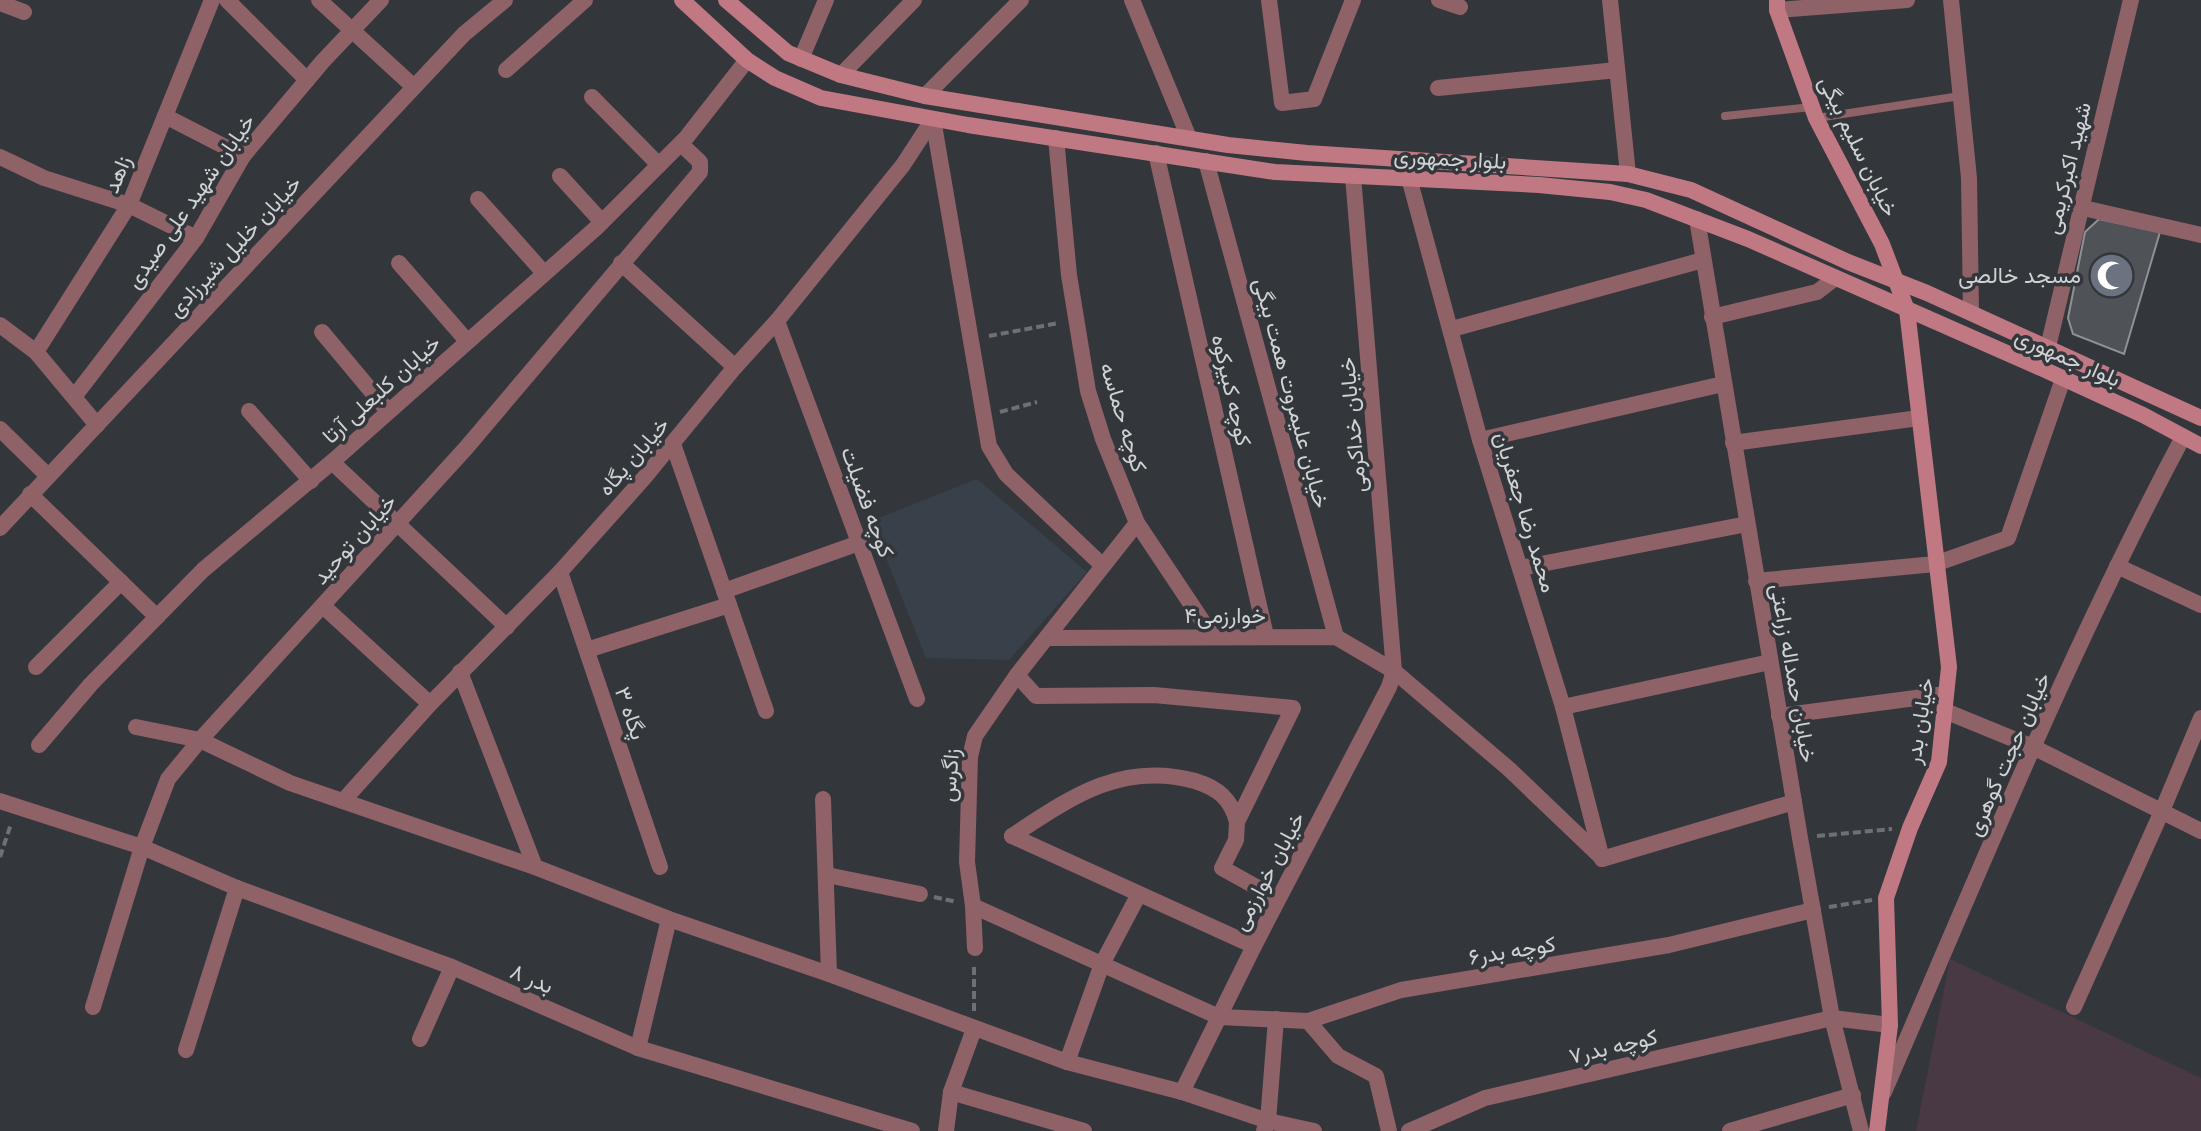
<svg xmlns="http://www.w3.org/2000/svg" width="2201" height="1131" viewBox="0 0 2201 1131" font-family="'Space Grotesk',Vazirmatn,sans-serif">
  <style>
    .built { fill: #384049 }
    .industrial { fill: #483945 }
    .building { fill: #4f5357; stroke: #8e9296; stroke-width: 2 }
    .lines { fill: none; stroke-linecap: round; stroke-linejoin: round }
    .path { stroke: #6d7174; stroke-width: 4; stroke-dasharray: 8 4; stroke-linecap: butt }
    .lane { stroke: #8f6268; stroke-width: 8 }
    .street { stroke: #8f6268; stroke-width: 16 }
    .secondary { stroke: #c07883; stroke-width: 16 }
    .labels { text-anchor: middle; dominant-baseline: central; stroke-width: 7; stroke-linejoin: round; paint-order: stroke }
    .street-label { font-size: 22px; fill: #d0d3d5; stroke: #33373b }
    .poi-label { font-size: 22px; fill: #d0d3d5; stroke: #33373b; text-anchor: end }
  </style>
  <rect width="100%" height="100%" fill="#33373b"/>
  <path class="built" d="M977,479l110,93 -78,88 -83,-2 -55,-137z"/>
  <path class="industrial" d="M1950,959l251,119v53h-285z"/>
  <path class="building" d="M2099,219l61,13 -36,122 -51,-20 -5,-16 17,-86z"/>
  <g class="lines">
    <g class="path">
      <path d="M989,336l70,-13"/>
      <path d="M1000,412l37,-10"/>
      <path d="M1817,836l75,-7"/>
      <path d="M0,857l11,-33"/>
      <path d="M934,897l23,5"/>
      <path d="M1829,907l43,-7"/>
      <path d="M974,1011v-47"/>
    </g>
    <g class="lane">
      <path d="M1725,116l87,-9"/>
      <path d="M1817,118l143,-22"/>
    </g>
    <g class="street">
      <path d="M227,0l80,80"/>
      <path d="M319,0l95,87"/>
      <path d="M1132,0l57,138"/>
      <path d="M1269,0l13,103 32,-4 39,-99"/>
      <path d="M1439,0l21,7"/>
      <path d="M1610,0l18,174"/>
      <path d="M1951,0l18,178 2,134"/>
      <path d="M0,3l24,9"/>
      <path d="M1777,10l130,-10"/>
      <path d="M801,59l25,-59"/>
      <path d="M506,70l79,-70"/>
      <path d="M841,75l73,-75"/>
      <path d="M1438,88l179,-18"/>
      <path d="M925,96l96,-96"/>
      <path d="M592,97l67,68"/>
      <path d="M165,116l78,40"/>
      <path d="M933,119l56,327 17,28 97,92"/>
      <path d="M1056,138l13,137 19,116 15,48 34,84 76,114"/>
      <path d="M1156,153l110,483"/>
      <path d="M0,157l44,21 85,27 67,33"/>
      <path d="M1206,161l130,476"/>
      <path d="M560,176l42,46"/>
      <path d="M1409,178l71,262 83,267 39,152"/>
      <path d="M478,199l66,74"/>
      <path d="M2079,207l122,28"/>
      <path d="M1697,219l103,619 32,180 29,113"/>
      <path d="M399,263l68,78"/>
      <path d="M621,263l114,104"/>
      <path d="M1712,317l105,-25 17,-13"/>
      <path d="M777,321l140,378"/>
      <path d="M0,325l36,27 61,73"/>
      <path d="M1452,329l251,-69"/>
      <path d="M322,332l66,79"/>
      <path d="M2048,347l83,-347"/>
      <path d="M36,352l93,-147 83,-205"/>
      <path d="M74,397l122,-159 47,-82 80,-95 58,-61"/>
      <path d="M249,411l62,70"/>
      <path d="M0,429l48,47"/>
      <path d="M1480,440l243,-56"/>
      <path d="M1733,443l186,-25"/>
      <path d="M673,444l93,267"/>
      <path d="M332,462l175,165"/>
      <path d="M30,494l127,123"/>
      <path d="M0,528l464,-494 41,-34"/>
      <path d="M2117,566l84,39"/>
      <path d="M1521,568l226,-44"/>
      <path d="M560,572l100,295"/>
      <path d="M1756,581l179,-17 73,-26 55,-159"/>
      <path d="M724,591l135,-48"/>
      <path d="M323,606l107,98"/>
      <path d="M1047,638l289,-1 58,34 115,98 92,88"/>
      <path d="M587,650l142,-45"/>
      <path d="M36,667l85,-85"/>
      <path d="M460,672l75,195"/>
      <path d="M1017,675l19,21 118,-1 139,13 -56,114 -1,18 -14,28 56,31"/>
      <path d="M1563,707l207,-45"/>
      <path d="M1945,711l88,36 168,84"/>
      <path d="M1779,716l167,-22"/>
      <path d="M136,727l64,13 90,43 245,84 134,52 160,55 238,88 115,30 86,29 46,10"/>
      <path d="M39,745l52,-61 112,-114 129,-108 264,-234 90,-90 61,-78"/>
      <path d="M823,799l6,175"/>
      <path d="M0,801l142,46 95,41 215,79 186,81 274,83"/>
      <path d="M343,801l87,-97 130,-132 84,-94 91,-111 42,-46 126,-156 30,-46"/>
      <path d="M1012,836l242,110"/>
      <path d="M1012,836c59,-39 110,-75 183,-55 23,7 36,18 42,41"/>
      <path d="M1602,859l192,-57"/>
      <path d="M827,875l93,19"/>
      <path d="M973,906l246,111 89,4 93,-31 268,-45 144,-35"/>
      <path d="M975,948l-2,-42 -6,-44 3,-105 5,-21 42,-61 120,-152"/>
      <path d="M93,1007l49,-160 26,-68 32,-39 266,-292 234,-276v-10l-19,-18"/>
      <path d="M2074,1007l88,-196 39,-93"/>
      <path d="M1308,1021l30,35 38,20 13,55"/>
      <path d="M420,1039l32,-72"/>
      <path d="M638,1048l31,-129"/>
      <path d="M186,1050l51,-162"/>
      <path d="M1067,1062l35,-98 37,-70"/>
      <path d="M951,1092l133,39"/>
      <path d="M1182,1092l72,-146 135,-259 5,-16 -41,-495"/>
      <path d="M1884,1092c95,-220 186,-443 299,-655"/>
      <path d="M946,1131l5,-39 23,-63"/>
      <path d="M1264,1131l4,-10 8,-102"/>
      <path d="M1409,1131l76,-33 347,-80 58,7"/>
      <path d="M1730,1131l123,-36"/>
    </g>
    <g class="secondary">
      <path d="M682,0l65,60 28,18 46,20 147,27 307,47 264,13 71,7 36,8 102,39 295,130 100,46 58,31"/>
      <path d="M726,0l62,53 53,22 84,21 303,49 79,8 321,21 63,16 157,72 79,31 274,125"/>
      <path d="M1777,0v10l39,108 66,126 25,66 42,357 -10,95 -29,66 -24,70 4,127 -13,106"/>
    </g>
  </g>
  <defs>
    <symbol id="mosque-disc" viewBox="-11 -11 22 22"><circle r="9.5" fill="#6b7280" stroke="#33373b"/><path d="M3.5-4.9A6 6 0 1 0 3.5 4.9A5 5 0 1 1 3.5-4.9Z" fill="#fff"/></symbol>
  </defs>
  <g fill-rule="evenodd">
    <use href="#mosque-disc" x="2086" y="250" width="51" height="51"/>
  </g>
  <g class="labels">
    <g class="street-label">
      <text transform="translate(1859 146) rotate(64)">خیابان سلیم بیگی</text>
      <text transform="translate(1450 158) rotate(3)">بلوار جمهوری</text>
      <text transform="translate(2067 168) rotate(-76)">شهید اکبرکریمی</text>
      <text transform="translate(117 174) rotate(-67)">زاهد</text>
      <text transform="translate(190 201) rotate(-55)">خیابان شهید علی صیدی</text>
      <text transform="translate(234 246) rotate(-47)">خیابان خلیل شیرزادی</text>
      <text transform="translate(2068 357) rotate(24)">بلوار جمهوری</text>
      <text transform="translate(381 389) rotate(-42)">خیابان کلبعلی آرتا</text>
      <text transform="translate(1232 390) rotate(77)">کوچه کبیرکوه</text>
      <text transform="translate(1292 393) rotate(75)">خیابان علیمروت همت بیگی</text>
      <text transform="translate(1124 417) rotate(73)">کوچه حماسه</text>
      <text transform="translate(1352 425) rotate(-95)">خیابان خداکرمی</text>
      <text transform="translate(633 456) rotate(-49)">خیابان پگاه</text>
      <text transform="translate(868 502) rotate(70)">کوچه فضیلت</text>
      <text transform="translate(1526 512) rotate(73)">محمد رضا جعفریان</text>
      <text transform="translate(354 539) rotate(-48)">خیابان توحید</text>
      <text x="1225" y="615">خوارزمی۴</text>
      <text transform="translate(1794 673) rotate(80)">خیابان حمداله زراعتی</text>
      <text transform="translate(631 713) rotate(71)">پگاه ۳</text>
      <text transform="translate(1919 721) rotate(-81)">خیابان بدر</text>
      <text transform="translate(2008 754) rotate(-66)">خیابان حجت گوهری</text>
      <text transform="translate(949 775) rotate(-85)">زاگرس</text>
      <text transform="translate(1268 871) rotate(-62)">خیابان خوارزمی</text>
      <text transform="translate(1512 950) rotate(-9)">کوچه بدر۶</text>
      <text transform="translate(532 978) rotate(23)">بدر ۸</text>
      <text transform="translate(1613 1046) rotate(-13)">کوچه بدر۷</text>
    </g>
    <g class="poi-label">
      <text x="2081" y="275">مسجد خالصی</text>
    </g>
  </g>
</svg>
